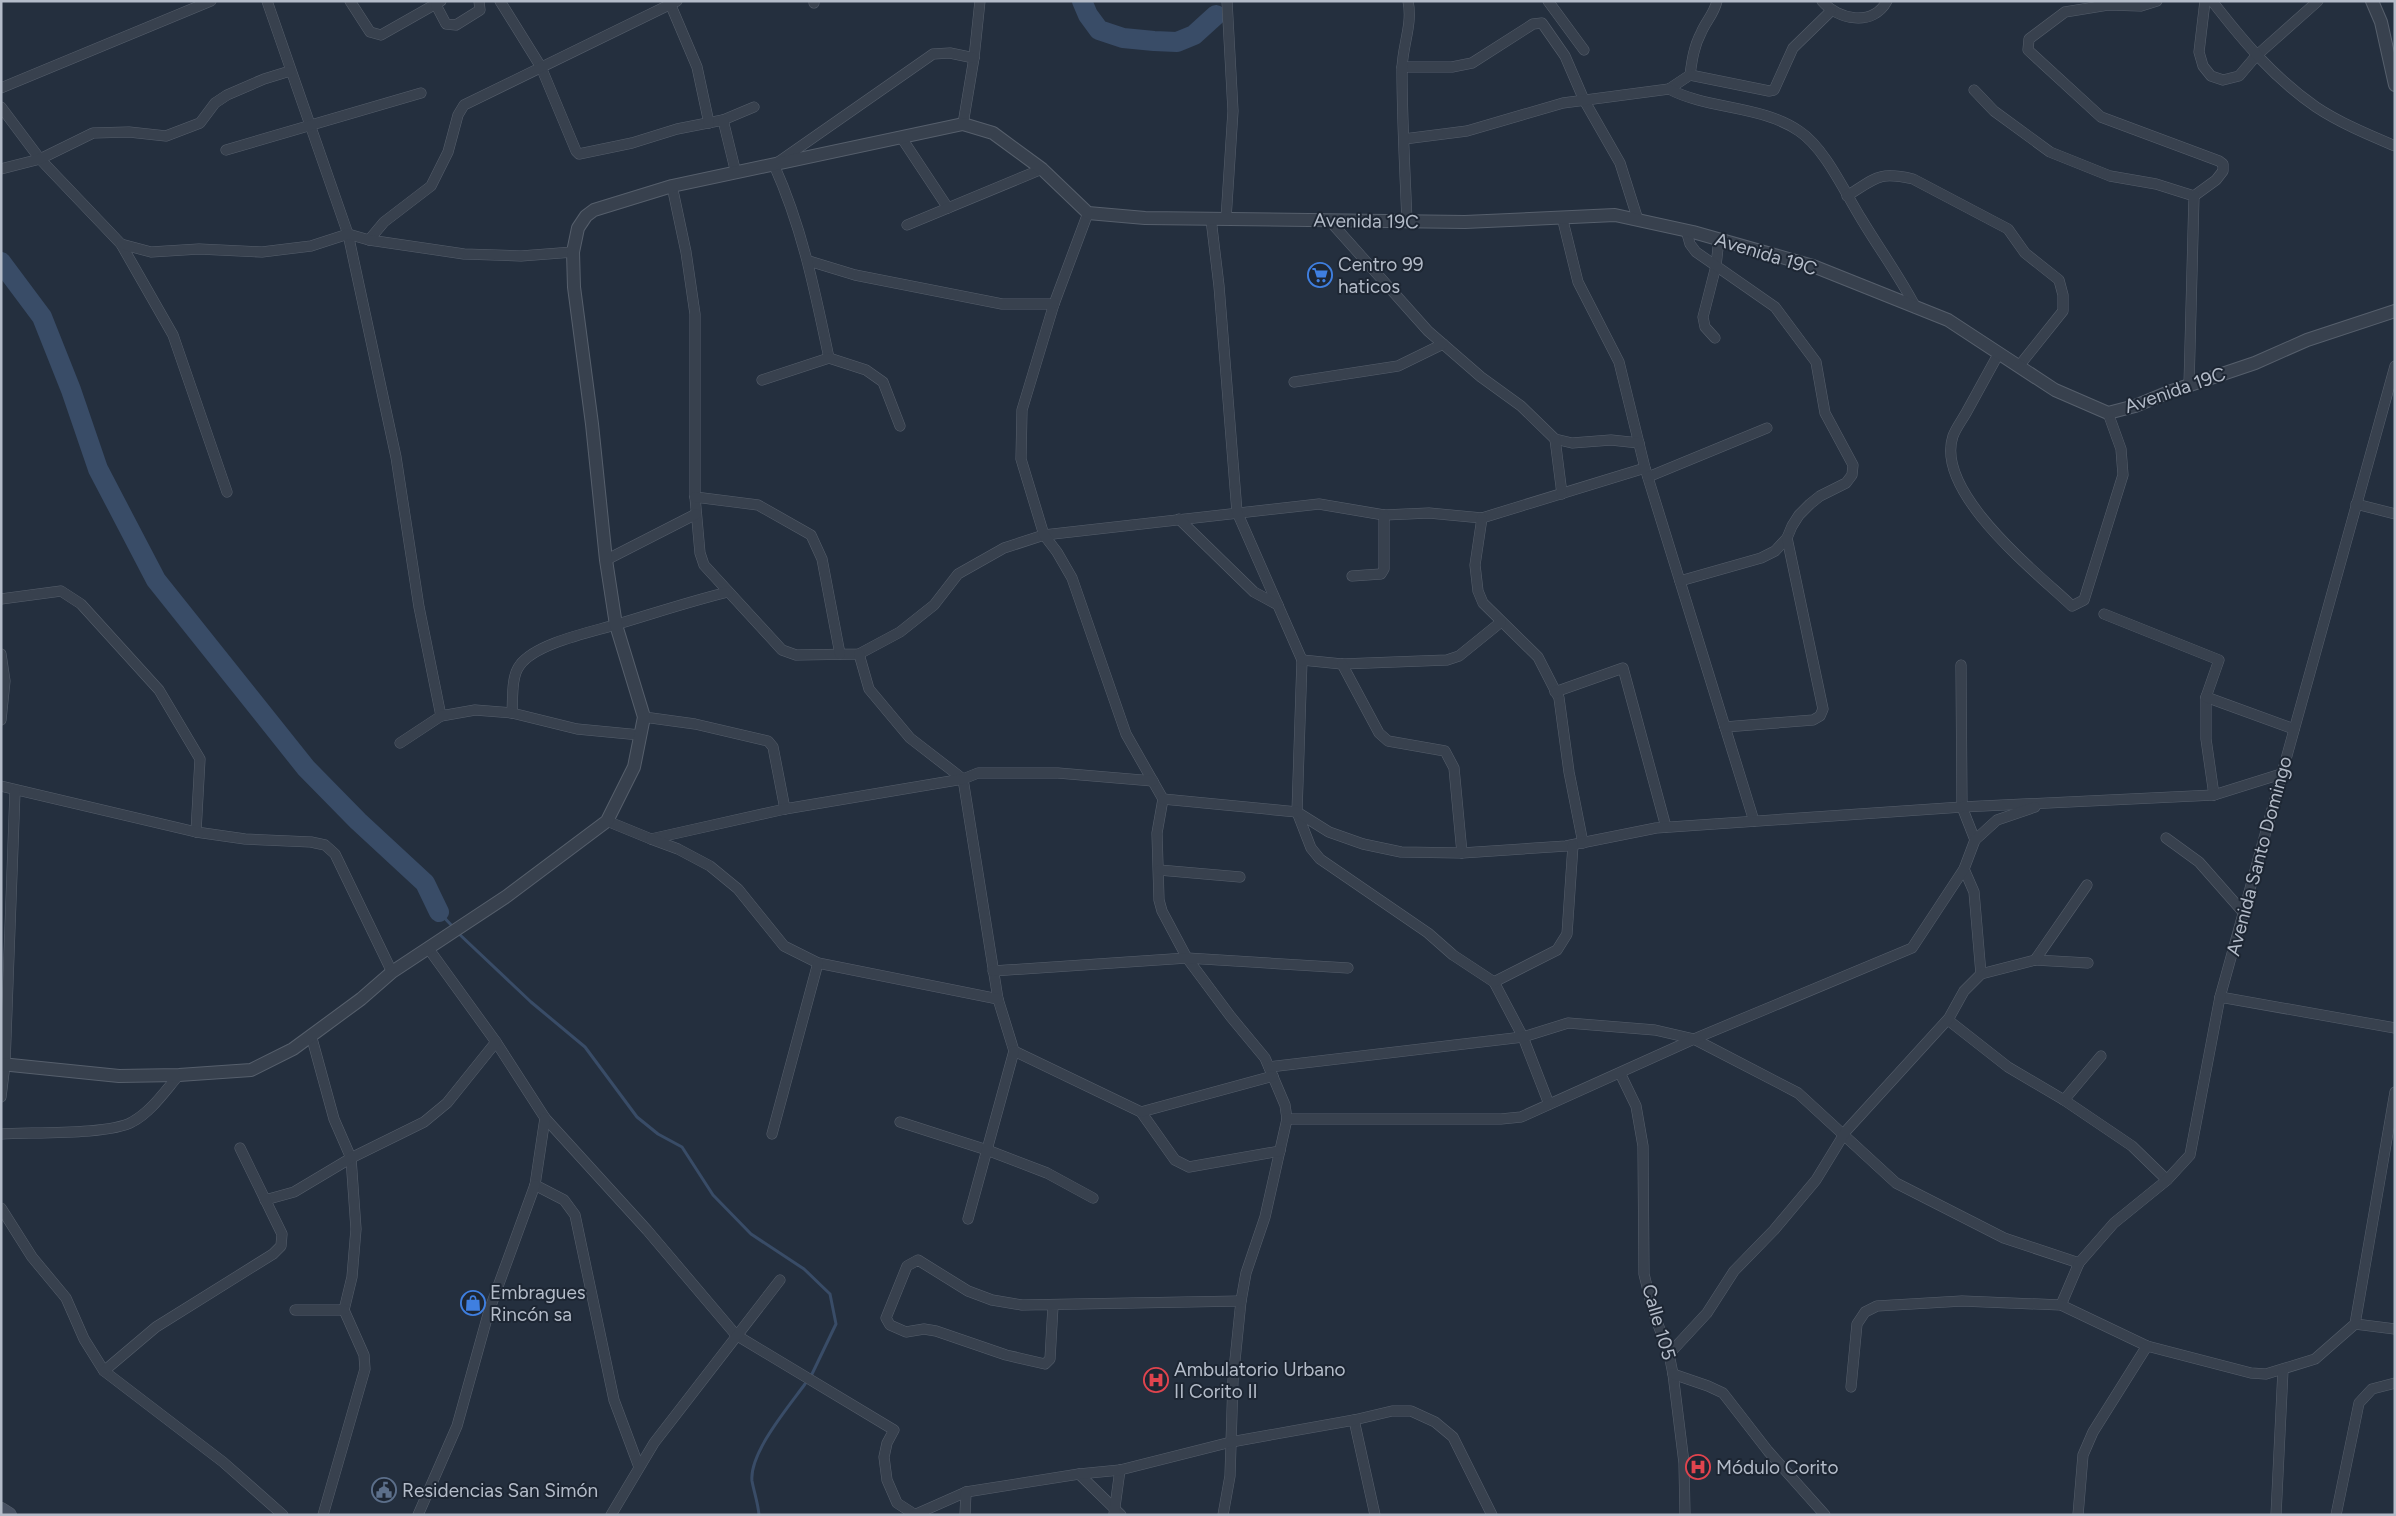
<svg xmlns="http://www.w3.org/2000/svg" width="2396" height="1516" viewBox="0 0 2396 1516" font-family="Figtree,sans-serif">
  <style>
    .lines { fill: none; stroke-linecap: round; stroke-linejoin: round }
    .stream { stroke: #394c67; stroke-width: 3 }
    .river { stroke: #394c67; stroke-width: 20 }
    .minor-casing { stroke: #565f6c; stroke-width: 11 }
    .tertiary-casing { stroke: #565f6c; stroke-width: 14 }
    .secondary-casing { stroke: #565f6c; stroke-width: 16 }
    .minor { stroke: #38414e; stroke-width: 10 }
    .tertiary { stroke: #38414e; stroke-width: 12 }
    .secondary { stroke: #465061; stroke-width: 15 }
    .labels { text-anchor: middle; dominant-baseline: central; stroke-width: 4; stroke-linejoin: round; paint-order: stroke }
    .street-label { font-size: 19px; fill: #b4bcc9; stroke: #1d2633 }
    .poi-label { font-size: 19px; fill: #b4bcc9; stroke: #1d2633; text-anchor: start }
  </style>
  <rect width="100%" height="100%" fill="#242f3e"/>
  <g class="lines">
    <g class="stream">
      <path d="M439,912l14,15"/>
      <path d="M457,932l74,70 54,45 52,70 21,17 24,13 31,48 38,39 53,35 26,25 6,30 -24,50"/>
      <path d="M759,1515c-1,-12 -5,-23 -7,-34 -3,-28 37,-75 53,-97"/>
    </g>
    <g class="river">
      <path d="M1082,1l6,14 11,15 24,8 31,3 23,1 17,-7 22,-20"/>
      <path d="M1,262l41,55 29,73 27,79 58,111 150,188 52,53 67,62 14,29"/>
    </g>
    <defs>
      <g id="minor">
        <path d="M267,1l81,233 48,223 23,150 22,109"/>
        <path d="M350,1l20,31 11,3 60,-34"/>
        <path d="M500,1l41,66 35,84 3,3 53,-11 45,-14 46,-9 31,-13"/>
        <path d="M669,1l28,66 12,56"/>
        <path d="M814,1v2"/>
        <path d="M1548,1l36,49"/>
        <path d="M1822,1c16,19 51,26 65,0"/>
        <path d="M2157,1l-16,5 -33,-1 -43,7 -36,27 -1,11 73,67 118,44 4,3v7l-7,9 -22,16"/>
        <path d="M2205,1l-6,51 4,14 8,10 12,4 16,-4 17,-20 62,-55"/>
        <path d="M2212,1c31,40 62,77 104,106 24,16 53,28 79,39"/>
        <path d="M436,5l10,19 10,1 24,-15 -1,-9"/>
        <path d="M1402,67h50l20,-4 61,-39 9,-1 23,33 19,44 36,63 18,57"/>
        <path d="M1690,75c2,-15 4,-29 11,-42 5,-12 13,-19 16,-32"/>
        <path d="M1,88l210,-87"/>
        <path d="M1669,89l21,-14 79,16 5,-1 19,-42 38,-37"/>
        <path d="M1974,90l20,21 56,41 60,24 46,8 38,12 -5,189"/>
        <path d="M1,107l39,52 81,85 52,91 54,157"/>
        <path d="M723,120l13,53"/>
        <path d="M963,124l11,-66 6,-57"/>
        <path d="M901,137l47,71"/>
        <path d="M1404,139l63,-8 96,-28 106,-14c40,21 92,16 130,42 26,17 46,62 63,89 18,30 38,57 54,88"/>
        <path d="M226,150l195,-57"/>
        <path d="M1,169l39,-10 53,-26 36,-1 37,4 34,-13 15,-20 12,-8 37,-16 26,-8"/>
        <path d="M672,186l14,66 9,62v183l5,56 4,12 78,85 14,5 63,-1 41,-22 34,-27 24,-31 46,-26 40,-13 275,-31 65,11 45,-2 53,5 163,-50"/>
        <path d="M1847,196c29,-18 31,-25 66,-17l95,50 17,24 34,27 4,15v16l-44,55"/>
        <path d="M1088,213l-34,91 -32,106 -1,49 23,76 13,17 15,26 54,156 37,65 -6,34 2,67 3,11 25,47 44,59 34,41 20,47 2,14 -22,98 -19,56 -5,28 -8,79 -3,96 -7,39"/>
        <path d="M1562,217l16,65 41,80 26,106 109,353"/>
        <path d="M1211,219l8,67 18,226 65,148 -5,152 14,36 9,11 108,74 25,22 41,27 29,55 26,67"/>
        <path d="M1226,219l7,-108 -6,-110"/>
        <path d="M1329,220l99,111 53,46 40,29 34,33 17,4 39,-3 28,3"/>
        <path d="M1407,221c-2,-50 -5,-101 -5,-151 0,-24 11,-45 6,-69"/>
        <path d="M907,225l135,-56"/>
        <path d="M369,240l15,-18 47,-36 17,-34 10,-37 6,-10 213,-104"/>
        <path d="M121,244l30,8 48,-3 63,3 49,-6 37,-12 21,6 95,14 57,2 52,-4"/>
        <path d="M809,261l46,14 147,29h52"/>
        <path d="M1715,338l-10,-11 -2,-10 13,-51 3,-27"/>
        <path d="M1999,353c-11,20 -22,40 -33,60 -4,7 -10,15 -13,23 -19,56 83,136 119,170l12,-6 39,-125 -2,-26 -13,-36"/>
        <path d="M829,358c-14,-67 -27,-131 -55,-193l159,-111 17,-1 24,5"/>
        <path d="M762,380l67,-22 37,12 17,12 17,44"/>
        <path d="M1294,382l104,-16 45,-22"/>
        <path d="M1555,439l7,55"/>
        <path d="M1648,477l119,-49"/>
        <path d="M695,497l63,8 53,30 11,24 18,95"/>
        <path d="M2356,504l39,10"/>
        <path d="M1482,518l-7,47 3,26 5,12 55,54 21,41 10,74 14,71"/>
        <path d="M1179,519l75,73 24,13"/>
        <path d="M606,560l90,-46"/>
        <path d="M1352,576l29,-2 3,-5v-54"/>
        <path d="M1680,581l81,-23 14,-7 12,-13 5,-12 7,-11 11,-11 10,-8 26,-13 6,-8 1,-10 -28,-52 -9,-51 -41,-55 -79,-55 -6,-8 -4,-14"/>
        <path d="M1,599l60,-8 20,13 78,86 41,69 -4,73"/>
        <path d="M2104,614l115,46 -13,37v42l8,56"/>
        <path d="M1,654l4,27 -4,39"/>
        <path d="M859,654l10,35 41,49 53,41 35,220 16,52 127,61 34,48 14,7 91,-16"/>
        <path d="M1302,660l40,4 105,-4 12,-4 42,-34"/>
        <path d="M1342,664l37,69 9,8 57,10 9,17 8,85"/>
        <path d="M1961,665l1,142 13,33"/>
        <path d="M1555,692l68,-24 43,159"/>
        <path d="M2206,697l88,32"/>
        <path d="M512,713c1,-14 -1,-37 8,-48 16,-22 72,-33 98,-41 37,-11 73,-23 110,-32"/>
        <path d="M644,717l51,7 73,17 5,6 12,62"/>
        <path d="M1725,727l88,-7 7,-4 3,-7 -36,-171"/>
        <path d="M400,743l41,-27 34,-6 37,3 65,16 63,6"/>
        <path d="M1,786l195,46 49,7 66,3 14,3 10,9 57,118"/>
        <path d="M1163,799l134,13 32,20 34,12 38,8 61,1 104,-7 90,-18 306,-21 252,-12 67,-21"/>
        <path d="M607,821l44,18 134,-30 178,-30 15,-6h80l95,8"/>
        <path d="M2166,838l33,24 44,50"/>
        <path d="M651,839l27,10 32,17 28,23 46,57 34,17 180,36"/>
        <path d="M1964,869l10,23 7,82"/>
        <path d="M1159,870l81,7"/>
        <path d="M428,948l68,94 49,76 102,112 89,105 158,95 -7,13 -3,14 3,23 10,23 17,11"/>
        <path d="M2035,960l53,3"/>
        <path d="M993,971l194,-13 161,10"/>
        <path d="M1494,982l63,-32 10,-16 6,-89"/>
        <path d="M2220,997l175,31"/>
        <path d="M1948,1020l60,47 56,33 68,46 35,34"/>
        <path d="M311,1035l23,84 17,39 5,71 -4,48 -8,33 20,45 1,14 -42,146"/>
        <path d="M1269,1067l254,-30 45,-14 87,7 39,9 104,54 98,90 108,55 75,25"/>
        <path d="M1620,1073l16,33 7,40 1,128 9,37 16,43 4,20 11,89 1,52"/>
        <path d="M1,1097l4,-33 10,-273"/>
        <path d="M2064,1100l37,-44"/>
        <path d="M1141,1112l132,-36"/>
        <path d="M545,1118l-10,67 29,15 11,15 39,185 25,67"/>
        <path d="M1287,1119h214l20,-2 173,-78 218,-91 52,-79 11,-29 22,-20 38,-13"/>
        <path d="M900,1122l87,28 60,23 46,25"/>
        <path d="M1,1134c30,-2 108,1 131,-12 19,-10 33,-31 47,-47"/>
        <path d="M772,1134l46,-171"/>
        <path d="M265,1200l29,-8 57,-34 73,-36 23,-19 49,-61"/>
        <path d="M1,1208l31,49 34,41 18,41 20,32 119,91 60,53"/>
        <path d="M968,1219l46,-168"/>
        <path d="M2061,1305l18,-42 35,-40 53,-43 23,-25 30,-158 175,-631"/>
        <path d="M1053,1306l-3,53 -5,5 -39,-9 -70,-24 -12,-2 -18,3 -16,-7 -4,-7 21,-52 11,-6 50,31 24,9 30,5 219,-4"/>
        <path d="M295,1310h49"/>
        <path d="M2355,1324l40,5"/>
        <path d="M1669,1354l38,-41 27,-42 40,-41 42,-50 30,-49 103,-113 15,-27 17,-17 54,-14 52,-75"/>
        <path d="M104,1371l52,-44 117,-73 8,-8 1,-12 -42,-86"/>
        <path d="M1673,1374l35,12 15,7 45,58 57,64"/>
        <path d="M1851,1387l6,-63 8,-12 12,-6 85,-5 99,4 86,41 104,27 15,1 49,-15 40,-35 40,-232"/>
        <path d="M1354,1420l21,95"/>
        <path d="M1079,1474l42,41"/>
        <path d="M1114,1514l6,-44"/>
        <path d="M418,1515l39,-89 32,-115 46,-126"/>
        <path d="M611,1515l43,-72 126,-163"/>
        <path d="M914,1515l52,-23 113,-18 41,-4 111,-28 123,-22 38,-9h19l24,11 18,15 39,78"/>
        <path d="M965,1515l1,-23"/>
        <path d="M2078,1515l5,-60 10,-23 54,-86"/>
        <path d="M2276,1515l7,-145"/>
        <path d="M2336,1515l23,-112 13,-14 23,-6"/>
      </g>
      <g id="tertiary">
        <path d="M2372,1l9,21 14,63"/>
        <path d="M1,1064l118,12 60,-1 72,-5 42,-21 68,-50 31,-27 115,-76 100,-75 27,-54 10,-50 -28,-92 -10,-65 -14,-136 -18,-137 -1,-35 5,-24 8,-12 8,-6 78,-24 291,-62 30,9 49,36 46,44 57,5 320,4 150,-7 78,17 120,34 135,54 107,70 53,23 27,-7 34,-14 86,-29 52,-23 88,-29"/>
      </g>
      <path id="secondary" d="M1,1510l8,5"/>
    </defs>
    <use href="#minor" class="minor-casing"/>
    <use href="#tertiary" class="tertiary-casing"/>
    <use href="#secondary" class="secondary-casing"/>
    <use href="#minor" class="minor"/>
    <use href="#tertiary" class="tertiary"/>
    <use href="#secondary" class="secondary"/>
  </g>
  <defs>
    <symbol id="supermarket-ring" viewBox="-11 -11 22 22"><circle r="9.5" fill="#1d2633" stroke="#3f7fe0" stroke-width="1.5"/><path d="M-6-5.5h2.5l.6 2H6L4.5 2H-2.5L-4.4-4H-6ZM-1.5 3.2a1.3 1.3 0 1 0 .1 0ZM3 3.2a1.3 1.3 0 1 0 .1 0Z" fill="#3f7fe0"/></symbol>
    <symbol id="shop-ring" viewBox="-11 -11 22 22"><circle r="9.5" fill="#1d2633" stroke="#3f7fe0" stroke-width="1.5"/><path d="M-5-2.5h2.3a2.7 3.5 0 0 1 5.4 0H5L5.5 6h-11ZM-1.5-2.5h3a1.5 2.3 0 0 0-3 0Z" fill="#3f7fe0"/></symbol>
    <symbol id="hospital-ring" viewBox="-11 -11 22 22"><circle r="9.5" fill="#1d2633" stroke="#e0444e" stroke-width="1.5"/><path d="M-5-5h3v3.5h4V-5h3V5h-3V1.5h-4V5h-3Z" fill="#e0444e"/></symbol>
    <symbol id="civic-ring" viewBox="-11 -11 22 22"><circle r="9.5" fill="#1d2633" stroke="#5c6f8a" stroke-width="1.5"/><path d="M-.6-6.5H3V-4.5H.6V-3L4-1V1h2V6H-6V1h2V-1L-.6-3ZM-1.2 2.5V6h2.4V2.5Z" fill="#5c6f8a"/></symbol>
  </defs>
  <g fill-rule="evenodd">
    <use href="#supermarket-ring" x="1306" y="261" width="28" height="28"/>
    <use href="#shop-ring" x="459" y="1289" width="28" height="28"/>
    <use href="#hospital-ring" x="1142" y="1366" width="28" height="28"/>
    <use href="#hospital-ring" x="1684" y="1453" width="28" height="28"/>
    <use href="#civic-ring" x="370" y="1476" width="28" height="28"/>
  </g>
  <g class="labels">
    <g class="street-label">
      <text transform="translate(1366 221) rotate(1)">Avenida 19C</text>
      <text transform="translate(1766 254) rotate(17)">Avenida 19C</text>
      <text transform="translate(2175 390) rotate(-19)">Avenida 19C</text>
      <text transform="translate(2259 856) rotate(-75)">Avenida Santo Domingo</text>
      <text transform="translate(1659 1322) rotate(74)">Calle 105</text>
    </g>
    <g class="poi-label">
      <text x="1338" y="264">Centro 99<tspan x="1338" dy="22">haticos</tspan></text>
      <text x="490" y="1292">Embragues<tspan x="490" dy="22">Rincón sa</tspan></text>
      <text x="1174" y="1369">Ambulatorio Urbano<tspan x="1174" dy="22">II Corito II</tspan></text>
      <text x="1716" y="1467">Módulo Corito</text>
      <text x="402" y="1490">Residencias San Simón</text>
    </g>
  </g>
  <rect width="2396" height="1516" fill="none" stroke="#b4bcc9" stroke-width="5"/>
</svg>
